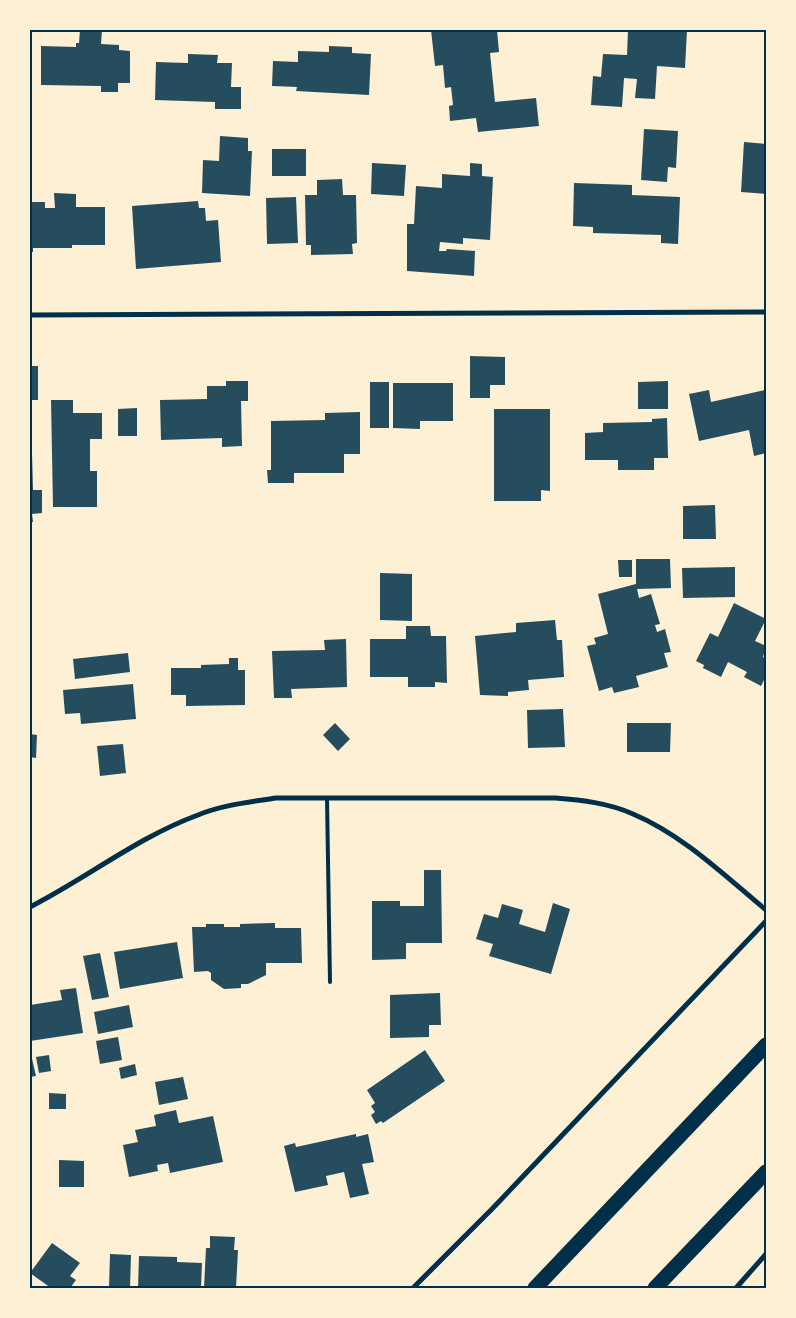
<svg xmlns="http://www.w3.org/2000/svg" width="796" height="1318" viewBox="0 0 796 1318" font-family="Overpass,sans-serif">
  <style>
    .building { fill: #264d5e }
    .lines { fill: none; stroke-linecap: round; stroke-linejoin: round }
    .service { stroke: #003049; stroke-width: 4 }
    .minor { stroke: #003049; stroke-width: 5 }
    .motorway { stroke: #003049; stroke-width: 15 }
    .neatline { fill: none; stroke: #003049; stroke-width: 2 }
  </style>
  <rect width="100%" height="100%" fill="#fdf0d5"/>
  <g class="building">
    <path d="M80,30h22l-1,14 18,1v5l11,1v32h-12v9h-17v-6l-60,-1v-39l35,1v-4h3z"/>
    <path d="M431,30h66l2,22 -9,1 5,49 41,-4 3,28 -61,6 -2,-14 -26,3 -1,-15 4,-1 -2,-18 -6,1 -2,-23 -8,1z"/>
    <path d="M628,30h59l-2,38 -28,-2 -2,33 -20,-1 2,-19 -13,-1 -2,29 -31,-2 2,-29 8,1 2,-23 24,1z"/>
    <path d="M329,46l23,1v6l19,1 -2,41 -73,-4 1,-4 -25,-1 1,-25 25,1v-11l31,1z"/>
    <path d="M188,54l30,1 -1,8h15l-1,24h10v22h-26v-7l-60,-2 1,-38 32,1z"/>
    <path d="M644,129l34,2 -2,37 -8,-1 -1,15 -26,-2z"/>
    <path d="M220,136l28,2v13h4l-2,45 -48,-3 1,-33 16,1z"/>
    <path d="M744,142l22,2v50l-25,-2z"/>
    <rect x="272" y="149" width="34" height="27"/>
    <path d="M372,163l34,2 -2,31 -33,-2z"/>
    <path d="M470,163l12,1v12l11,1 -3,63 -27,-2v6l-23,-2 -1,9h7l1,-2 28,2 -1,25 -67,-5v-47h7l2,-38 26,2v-14l28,2z"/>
    <path d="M342,179l1,16h13l1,48 -5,1 1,10 -42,1v-10h-5l-1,-50h12v-15z"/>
    <path d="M574,183l58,2v10l48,2 -2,47 -17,-1v-8l-68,-2v-6l-20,-1z"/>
    <path d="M54,193l22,1v13h29v38h-33v3h-39v4h-3v-50h15v6h10z"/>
    <path d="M296,197l2,46 -31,1 -1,-46z"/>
    <path d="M198,201l1,7h6l1,13 12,-1 3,42 -85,7 -4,-63z"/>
    <path d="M470,356l35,1v28h-15v13h-20z"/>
    <rect x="30" y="366" width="8" height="34"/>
    <path d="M226,381h22v20h-7l1,45 -20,1v-9l-61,2 -1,-40 47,-1v-13h19z"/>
    <path d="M668,381v28h-30v-27z"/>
    <rect x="370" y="382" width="19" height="46"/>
    <path d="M393,383h60v38h-33v8l-27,-1z"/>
    <path d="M709,390l2,12 54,-12 1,63 -12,3 -5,-26 -50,11 -10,-47z"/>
    <path d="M51,400h22v13h29v26h-12v32h7v36h-44z"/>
    <path d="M137,408v28h-19v-27z"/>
    <path d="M494,409h56v82l-9,-1v11h-47z"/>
    <path d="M360,412v42h-16v19h-50v10h-26l-1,-13h4v-49l54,-1v-7z"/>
    <path d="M667,418l1,40h-14v12h-36v-10h-33v-27l18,-1v-9l49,-1v-3z"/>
    <path d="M30,453h2l1,37h9v23l-10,1 1,8h-3z"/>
    <path d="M715,505l1,34h-33v-33z"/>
    <path d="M636,559h34l1,29 -34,1 2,9 12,-4 9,30 -5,1 2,7 8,-3 6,23 -7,1 4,14 -32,9 3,11 -25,6 -2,-6 -13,4 -12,-45 9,-2 -2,-6 14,-4 -10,-40 38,-10z"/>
    <path d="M618,560h14v17h-13z"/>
    <path d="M735,567v30l-52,1 -1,-30z"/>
    <path d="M380,573l32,1v47l-32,-1z"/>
    <path d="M734,603l32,16 -11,22 11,5 -3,11 3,2v17l-5,10 -17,-9 3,-5 -19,-10 -7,15 -18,-9 1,-3 -8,-4 14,-28 8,4z"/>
    <path d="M555,620l2,20h5l2,37 -36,3 1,10 -21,2v4l-28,-1 -5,-59 41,-4v-9z"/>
    <path d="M406,626h24l1,10h15l1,47 -12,-1v5h-27v-10h-38v-38h36z"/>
    <path d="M346,639l1,48 -56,2 1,9h-18l-2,-47 53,-1 -1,-10z"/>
    <path d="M128,653l2,19 -55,7 -2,-20z"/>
    <path d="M229,658h9v12h7v35l-59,1v-11h-15v-27h30v-3l28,-1z"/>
    <path d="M133,684l3,35 -55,5 -1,-11 -15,1 -2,-24z"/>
    <path d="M563,709l2,38 -37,1 -1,-38z"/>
    <path d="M335,723l15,16 -12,12 -15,-16z"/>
    <path d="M627,723h44l-1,29h-43z"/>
    <path d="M30,734l7,1 -1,23 -6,-1z"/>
    <path d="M123,744l3,29 -26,3 -3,-30z"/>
    <path d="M424,870h17l1,73h-36v16l-34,1v-59h28v5h24z"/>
    <path d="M553,903l17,6 -19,65 -62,-18 4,-12 -17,-5 8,-25 14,4 4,-14 21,6 -4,14 26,8z"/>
    <path d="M275,923v5h26l1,35h-36v12l-18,9h-7v4l-17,1 -13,-9v-7l-3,-2 -14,1 -2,-45h14v-3h18v3h16v-3z"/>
    <path d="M177,942l6,36 -63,11 -6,-37z"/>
    <path d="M100,953l9,44 -17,3 -9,-44z"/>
    <path d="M76,988l7,45 -53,8v-36l32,-5 -2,-10z"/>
    <path d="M440,993l1,32h-12v12l-39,1v-43z"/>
    <path d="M129,1005l4,22 -35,7 -4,-22z"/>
    <path d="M118,1037l4,23 -22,4 -4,-23z"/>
    <path d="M30,1050l6,26 -6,1z"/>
    <path d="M425,1050l20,31 -62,42 -2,-2 -5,3 -5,-9 4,-3 -4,-6 4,-3 -8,-13z"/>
    <path d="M49,1055l2,16 -12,2 -3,-16z"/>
    <path d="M135,1064l2,11 -16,4 -2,-11z"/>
    <path d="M183,1077l5,22 -29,6 -4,-23z"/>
    <path d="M49,1093l17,1v15h-17z"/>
    <path d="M176,1110l3,13 34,-7 10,46 -53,11 -2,-10 -11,2 1,6 -29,6 -6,-32 15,-3 -3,-12 21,-4 -2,-11z"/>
    <path d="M356,1134v3l12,-3 6,28 -12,2 7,30 -19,4 -6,-26 -18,4 2,9 -33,7 -11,-46 11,-3 1,4z"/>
    <path d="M59,1160l25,1v26h-25z"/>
    <path d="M210,1236l25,1 -1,13h4l-2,38h-32l2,-40h4z"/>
    <path d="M52,1243l28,20 -10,13 6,4 -6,8h-19l-21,-15z"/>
    <path d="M110,1254l21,1 -1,33h-21z"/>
    <path d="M139,1256l38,1v5l25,1 -1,25h-63z"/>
  </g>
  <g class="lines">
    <path class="service" d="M327,799l3,183"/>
    <g class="minor">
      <path d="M30,315l736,-3"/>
      <path d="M30,907c57,-29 108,-70 168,-92 24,-10 52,-13 78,-17h279c26,2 54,5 78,16 50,21 92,62 133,96"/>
      <path d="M413,1288l78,-78 275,-289"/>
      <path d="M736,1288l30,-34"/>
    </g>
    <g class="motorway">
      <path d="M535,1288l231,-243"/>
      <path d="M655,1288l111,-116"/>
    </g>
  </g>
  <rect width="796" height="1318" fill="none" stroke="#fdf0d5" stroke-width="62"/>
  <rect x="31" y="31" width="734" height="1256" class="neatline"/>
</svg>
